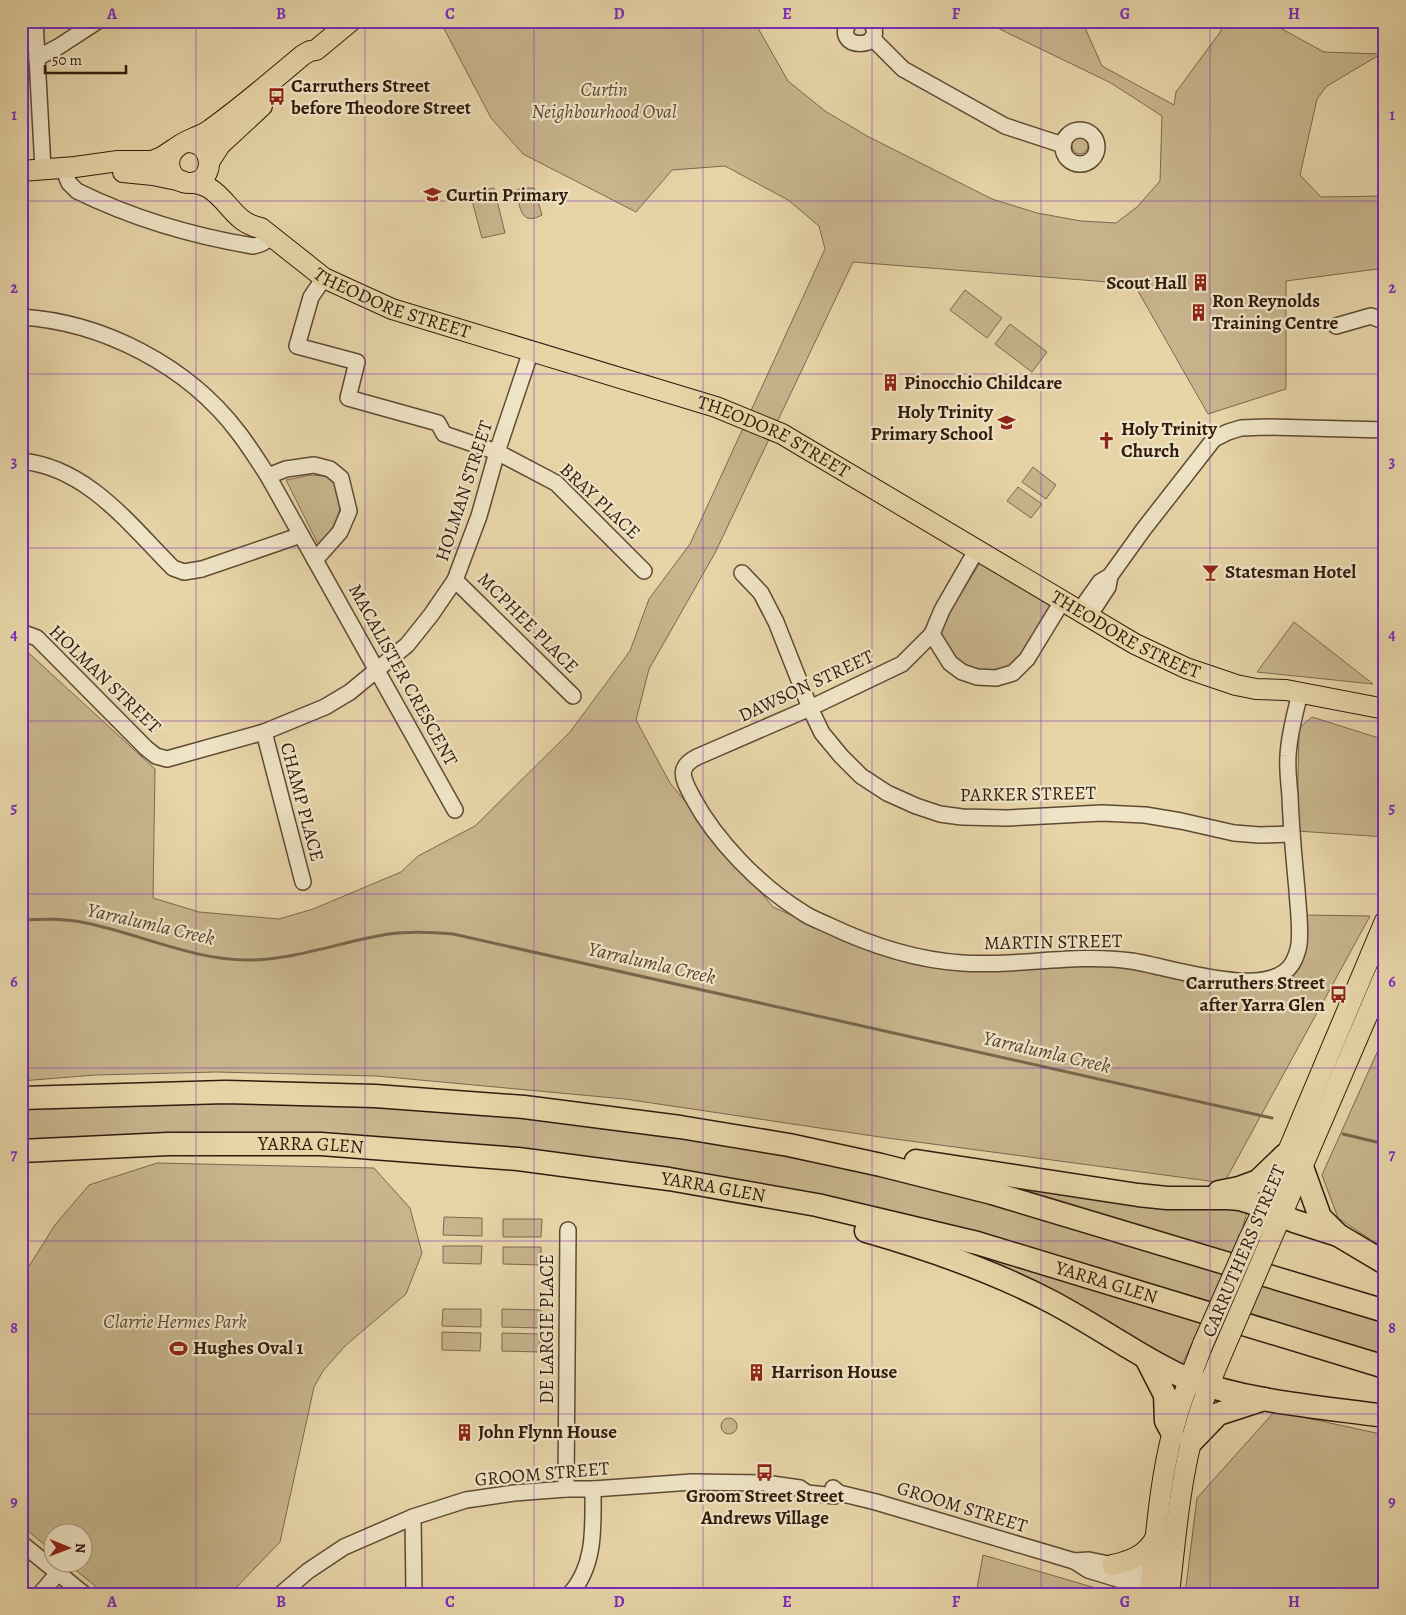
<svg xmlns="http://www.w3.org/2000/svg" width="1406" height="1615" viewBox="0 0 1406 1615" font-family="Alegreya,serif">
  <style>
    .green { fill: #c8b58e; stroke: #7c684e }
    .lines { fill: none; stroke-linecap: round; stroke-linejoin: round }
    .stream { stroke: #79654b; stroke-width: 3 }
    .minor-casing { stroke: #5e4a34; stroke-width: 18 }
    .major-casing { stroke: #311b0e; stroke-width: 22 }
    .highway-casing { stroke: #311b0e; stroke-width: 25 }
    .minor { stroke: #efe4c6; stroke-width: 15 }
    .major { stroke: #e7d5a8; stroke-width: 20 }
    .highway { stroke: #e7d5a8; stroke-width: 22 }
    .major-bridge-casing { stroke: #311b0e; stroke-width: 22; stroke-linecap: butt }
    .major-bridge { stroke: #e7d5a8; stroke-width: 20 }
    .grid { fill: none; stroke: #7b2cbf; stroke-width: 1; stroke-opacity: 0.55 }
    .labels { text-anchor: middle; dominant-baseline: central; stroke-width: 4.5; stroke-linejoin: round; paint-order: stroke }
    .poi-label { font-size: 19px; font-weight: bold; fill: #311b0e; stroke: #efe4c6; text-anchor: start }
    .park-label { font-size: 19px; font-style: italic; fill: #5e4934; stroke: #efe4c6 }
    .street-label { font-size: 19px; fill: #311b0e; stroke: #efe4c6 }
    .water-label { font-size: 20px; font-style: italic; fill: #5b4632; stroke: #efe4c6 }
    .neatline { fill: none; stroke: #7b2cbf; stroke-width: 2 }
    .grid-label { font-size: 16px; text-anchor: middle; font-weight: bold; fill: #7b2cbf }
  </style>
  <rect width="100%" height="100%" fill="#e7d5a8"/>
  <filter id="stains"><feTurbulence type="fractalNoise" baseFrequency=".004" numOctaves="4"/><feColorMatrix values="0 0 0 0 .2 0 0 0 0 .09 0 0 0 0 .02 0 0 0 .5 -.17"/></filter>
  <radialGradient id="worn" r=".72"><stop offset=".6" stop-color="#630" stop-opacity="0"/><stop offset="1" stop-color="#630" stop-opacity=".3"/></radialGradient>
  <g class="green">
    <path d="M440,21h314l34,60 37,30 42,25 125,63 45,14 44,8 35,2 21,-16 23,-26 2,-65 -51,-33 -128,-62h99l20,45 72,39 2,-13 45,-61 -1,-10h54l6,7 44,24 57,2 -54,32 -10,13 -17,76 21,22 64,-1v72l-99,13v108l-78,25 -74,-130 -281,-22 -138,291 -66,116 -13,51 34,63 103,124 103,46 91,15 165,-2 132,22 25,-15 17,-24v-34l64,1 -146,267 -344,-46 -255,-38 -248,-23 -161,-4 -121,3 -74,6v-435l134,123 -2,129 46,14 80,7 34,-10 88,-37 17,-16 57,-30 95,-94 60,-81 19,-52 41,-55 135,-295 -6,-23 -31,-26 -63,-34 -53,4 -36,42 -113,-58 -32,-36z"/>
    <circle cx="1080" cy="146" r="8"/>
    <path d="M494,188l11,45 -23,5 -12,-45z"/>
    <path d="M522,188h12l8,27c-22,12 -22,-9 -26,-25z"/>
    <path d="M965,290l37,28 -15,20 -37,-28z"/>
    <path d="M1010,324l37,28 -15,20 -37,-28z"/>
    <path d="M1033,467l23,18 -10,14 -24,-17z"/>
    <path d="M311,475l22,2 9,22 -4,17 -13,28h-7l-32,-64z"/>
    <path d="M1018,487l24,17 -11,14 -24,-17z"/>
    <path d="M981,561l75,42 -33,54 -13,12 -15,5 -30,-5 -32,-30z"/>
    <path d="M1294,622l79,62 -116,-12z"/>
    <path d="M1312,717l73,23v97l-88,-6 2,-103z"/>
    <path d="M1384,1037l1,3v209l-47,-31 -16,-43z"/>
    <path d="M133,1099l327,8 251,35 157,31 71,17 105,28 341,105v36l-186,-58 -595,-140 -583,-17v-40z"/>
    <path d="M157,1163l217,5 36,40 12,45 -16,41 -61,52 -22,25 -9,16 -34,155 -50,52h-125l-38,-31 15,-1v-30h-30v19l-31,-26v-246l34,-54 34,-40z"/>
    <path d="M1019,1188l229,21 -8,28 -7,16z"/>
    <path d="M444,1217l38,1v18l-39,-1z"/>
    <path d="M503,1219h39l-1,18h-38z"/>
    <path d="M926,1239l277,82 -21,43z"/>
    <path d="M443,1246h39l-1,18 -38,-1z"/>
    <path d="M503,1247h38v18l-38,-1z"/>
    <path d="M443,1309h38v18l-39,-1z"/>
    <path d="M502,1309l39,1 -1,18 -38,-1z"/>
    <path d="M442,1332l39,1 -1,18 -38,-1z"/>
    <path d="M502,1333l38,1v18l-38,-1z"/>
    <path d="M1275,1411l110,24v159h-200l12,-96z"/>
    <circle cx="729" cy="1426" r="8"/>
    <path d="M983,1555l133,39h-140z"/>
  </g>
  <g class="lines">
    <g class="stream">
      <path d="M21,920c22,-1 43,-2 65,3 55,11 108,38 165,37 47,-1 92,-19 138,-26 21,-3 43,-2 64,0l819,184"/>
      <path d="M1343,1134l42,10"/>
    </g>
    <defs>
      <g id="minor">
        <path d="M35,21l8,148"/>
        <path d="M850,21c-21,30 41,30 20,0"/>
        <path d="M872,38l31,31 102,57 58,19"/>
        <path d="M37,58l21,-11 40,-26"/>
        <circle cx="1080" cy="147" r="17"/>
        <path d="M63,168l6,15 8,8c55,27 116,45 176,55 8,-1 13,-4 19,-10"/>
        <path d="M324,278l-13,19 -14,49 60,16 -9,36 90,25 6,11 53,18 59,31 88,88"/>
        <path d="M21,317c82,5 167,49 217,115 11,14 20,29 30,44l187,334"/>
        <path d="M1336,326l35,-10 14,6"/>
        <path d="M21,461c66,6 109,64 152,107l11,4 18,-3 99,-34"/>
        <path d="M268,476l18,-7 28,-4 16,4 11,9 8,33 -9,21 -25,28"/>
        <path d="M977,549l-35,61 -10,24 -30,30 -92,44 -113,49c-22,11 -13,24 -4,41 23,43 67,88 109,114 8,6 18,9 26,13 42,20 87,35 134,38 56,4 112,-10 169,-2 37,5 137,41 161,3 3,-5 6,-14 7,-19 2,-18 -1,-37 -2,-55 -3,-31 -6,-63 -7,-94 -1,-13 -3,-27 -2,-40 1,-22 7,-42 12,-63"/>
        <path d="M742,573l19,20 15,29 34,86 12,25 19,23 20,20 26,17 29,13 24,8 22,3 45,1 95,-5 43,2 36,6 53,12 26,2 32,-1"/>
        <path d="M455,580l118,116"/>
        <path d="M1080,610l20,-28 10,-6 33,-46 71,-91 14,-7 13,-4 25,-1 119,3"/>
        <path d="M1089,616l19,-29 2,-11"/>
        <path d="M21,632l16,6 109,110 10,8 11,3 97,-27 61,-25 25,-15 57,-47 24,-30 24,-35 24,-64 18,-64 34,-101"/>
        <path d="M932,634l18,29 12,9 15,5 19,1 17,-5 14,-14 36,-59"/>
        <path d="M264,732l39,150"/>
        <path d="M833,1488l6,5 37,9 198,59 14,9 62,19 10,-2"/>
        <path d="M566,1489l2,-259"/>
        <path d="M413,1517l1,77"/>
        <path d="M21,1543l63,51"/>
        <path d="M1074,1561l15,-1 63,13 8,6"/>
        <path d="M40,1594l18,-21"/>
        <path d="M281,1594l27,-23 36,-24 69,-30 53,-17 48,-7 52,-4h27l99,-7 73,1 35,5 7,5 28,3 4,-3"/>
        <path d="M570,1594c26,-29 23,-68 23,-105"/>
      </g>
      <g id="major">
        <path d="M187,142c28,0 29,39 4,41 -19,1 -29,-20 -16,-34 8,-9 26,-12 36,-20 32,-23 62,-49 92,-74l7,-4 6,-1 35,-29"/>
        <path d="M209,162l11,-17 42,-39"/>
        <path d="M21,171l54,-4 43,-6h34l10,-4 12,-8"/>
        <path d="M123,172l30,3 29,6"/>
        <path id="s1" d="M194,183c5,1 10,2 15,5 20,12 25,35 52,40l63,50 68,31 324,98 66,27 353,210 51,24 50,17 20,4 30,1 99,19"/>
        <path d="M1249,1239l15,-31 121,-287"/>
        <path d="M1269,1244l116,-270"/>
        <path d="M1112,1565c19,-4 35,-10 44,-28"/>
        <path d="M1150,1594c6,-55 9,-110 23,-163 7,-30 19,-58 30,-87"/>
        <path d="M1169,1594c6,-51 10,-103 22,-152 8,-32 19,-61 32,-91"/>
      </g>
      <g id="highway">
        <path d="M21,1098l204,-6 150,4 149,11 156,20 109,18 92,20 111,28 393,118"/>
        <path id="s2" d="M21,1151l147,-7h153l197,15 151,20 148,26 160,38 408,124"/>
        <path d="M916,1161l222,34 29,3h60l13,1 13,4 41,18 44,14"/>
        <path d="M1302,1167l18,50 18,18 47,28"/>
        <path d="M1219,1192l20,-4 19,-7 27,-26"/>
        <path d="M866,1231c63,18 125,39 184,70 25,13 50,29 75,44 20,12 41,25 63,34 61,23 132,28 197,37"/>
        <path d="M1146,1358l19,37 1,26 6,11"/>
        <path d="M1191,1442l27,-28 46,-15"/>
      </g>
    </defs>
    <use href="#minor" class="minor-casing"/>
    <use href="#major" class="major-casing"/>
    <use href="#highway" class="highway-casing"/>
    <use href="#minor" class="minor"/>
    <use href="#major" class="major"/>
    <use href="#highway" class="highway"/>
    <defs>
      <g id="major-bridge">
        <path d="M1203,1344l46,-105"/>
        <path d="M1223,1351l46,-107"/>
      </g>
    </defs>
    <use href="#major-bridge" class="major-bridge-casing"/>
    <use href="#major-bridge" class="major-bridge"/>
  </g>
  <path class="grid" d="M196,21v1573M365,21v1573M534,21v1573M703,21v1573M872,21v1573M1041,21v1573M1210,21v1573M21,201h1364M21,374h1364M21,548h1364M21,721h1364M21,894h1364M21,1068h1364M21,1241h1364M21,1414h1364"/>
  <defs>
    <symbol id="bus-bare" viewBox="-9 -9 18 18"><path d="M-5-6H5V4H4V6H2V4H-2V6H-4V4H-5ZM-3.5-4V0h7V-4ZM-3.5 1.2v1.5H-2V1.2ZM2 1.2v1.5H3.5V1.2Z" fill="#8f2418" stroke="#efe4c6" stroke-width="2.5" paint-order="stroke"/></symbol>
    <symbol id="school-bare" viewBox="-9 -9 18 18"><path d="M0-5L7-2L0 1L-7-2ZM-4 1L0 2.5L4 1V4Q0 6-4 4Z" fill="#8f2418" stroke="#efe4c6" stroke-width="2.5" paint-order="stroke"/></symbol>
    <symbol id="building-bare" viewBox="-9 -9 18 18"><path d="M-4-6H4V6H1V3H-1V6H-4ZM-2.5-4.3h1.7v1.8h-1.7ZM.8-4.3h1.7v1.8H.8ZM-2.5-1h1.7V.8h-1.7ZM.8-1h1.7V.8H.8Z" fill="#8f2418" stroke="#efe4c6" stroke-width="2.5" paint-order="stroke"/></symbol>
    <symbol id="church-bare" viewBox="-9 -9 18 18"><path d="M-1.2-6h2.4v3.5h3.3v2.4h-3.3V6h-2.4V-.1h-3.3v-2.4h3.3Z" fill="#8f2418" stroke="#efe4c6" stroke-width="2.5" paint-order="stroke"/></symbol>
    <symbol id="bar-bare" viewBox="-9 -9 18 18"><path d="M-6-5H6L.8 .8V4.5H3.5V6h-7V4.5H-.8V.8Z" fill="#8f2418" stroke="#efe4c6" stroke-width="2.5" paint-order="stroke"/></symbol>
    <symbol id="stadium-bare" viewBox="-9 -9 18 18"><path d="M0-5a6.5 5 0 1 0 0 10a6.5 5 0 1 0 0-10ZM-3.5-1.8h7v3.6h-7Z" fill="#8f2418" stroke="#efe4c6" stroke-width="2.5" paint-order="stroke"/></symbol>
  </defs>
  <g fill-rule="evenodd">
    <use href="#bus-bare" x="264" y="84" width="25" height="25"/>
    <use href="#school-bare" x="420" y="182" width="25" height="25"/>
    <use href="#building-bare" x="1188" y="270" width="25" height="25"/>
    <use href="#building-bare" x="1186" y="300" width="25" height="25"/>
    <use href="#building-bare" x="878" y="370" width="25" height="25"/>
    <use href="#school-bare" x="994" y="410" width="25" height="25"/>
    <use href="#church-bare" x="1094" y="428" width="25" height="25"/>
    <use href="#bar-bare" x="1198" y="560" width="25" height="25"/>
    <use href="#bus-bare" x="1326" y="982" width="25" height="25"/>
    <use href="#stadium-bare" x="166" y="1336" width="25" height="25"/>
    <use href="#building-bare" x="744" y="1360" width="25" height="25"/>
    <use href="#building-bare" x="452" y="1420" width="25" height="25"/>
    <use href="#bus-bare" x="752" y="1460" width="25" height="25"/>
  </g>
  <g class="labels">
    <g class="poi-label">
      <text x="291" y="86">Carruthers Street<tspan x="291" dy="22">before Theodore Street</tspan></text>
      <text x="446" y="195">Curtin Primary</text>
      <text x="1187" y="283" text-anchor="end">Scout Hall</text>
      <text x="1212" y="301">Ron Reynolds<tspan x="1212" dy="22">Training Centre</tspan></text>
      <text x="904" y="383">Pinocchio Childcare</text>
      <text x="993" y="412" text-anchor="end">Holy Trinity<tspan x="993" dy="22">Primary School</tspan></text>
      <text x="1121" y="429">Holy Trinity<tspan x="1121" dy="22">Church</tspan></text>
      <text x="1225" y="572">Statesman Hotel</text>
      <text x="1325" y="983" text-anchor="end">Carruthers Street<tspan x="1325" dy="22">after Yarra Glen</tspan></text>
      <text x="193" y="1348">Hughes Oval 1</text>
      <text x="771" y="1372">Harrison House</text>
      <text x="478" y="1432">John Flynn House</text>
      <text x="765" y="1496" text-anchor="middle">Groom Street Street<tspan x="765" dy="22">Andrews Village</tspan></text>
    </g>
    <g class="park-label">
      <text x="604" y="90">Curtin<tspan x="604" dy="22">Neighbourhood Oval</tspan></text>
      <text x="175" y="1322">Clarrie Hermes Park</text>
    </g>
    <g class="street-label">
      <text stroke="none"><textPath href="#s1" startOffset="236">THEODORE STREET</textPath></text>
      <text stroke="none"><textPath href="#s1" startOffset="641">THEODORE STREET</textPath></text>
      <text transform="translate(464 491) rotate(-72)">HOLMAN STREET</text>
      <text transform="translate(600 501) rotate(43)">BRAY PLACE</text>
      <text transform="translate(528 623) rotate(45)">MCPHEE PLACE</text>
      <text stroke="none"><textPath href="#s1" startOffset="1046">THEODORE STREET</textPath></text>
      <text transform="translate(403 675) rotate(61)">MACALISTER CRESCENT</text>
      <text transform="translate(105 679) rotate(44)">HOLMAN STREET</text>
      <text transform="translate(806 686) rotate(-25)">DAWSON STREET</text>
      <text transform="translate(1028 794) rotate(-1)">PARKER STREET</text>
      <text transform="translate(302 802) rotate(75)">CHAMP PLACE</text>
      <text transform="translate(1053 942) rotate(-1)">MARTIN STREET</text>
      <text stroke="none"><textPath href="#s2" startOffset="290">YARRA GLEN</textPath></text>
      <text stroke="none"><textPath href="#s2" startOffset="695">YARRA GLEN</textPath></text>
      <text transform="translate(1244 1251) rotate(-67)">CARRUTHERS STREET</text>
      <text stroke="none"><textPath href="#s2" startOffset="1100">YARRA GLEN</textPath></text>
      <text transform="translate(547 1329) rotate(-90)">DE LARGIE PLACE</text>
      <text transform="translate(542 1474) rotate(-5)">GROOM STREET</text>
      <text transform="translate(962 1507) rotate(17)">GROOM STREET</text>
    </g>
    <g class="water-label">
      <text transform="translate(151 924) rotate(13)">Yarralumla Creek</text>
      <text transform="translate(652 963) rotate(13)">Yarralumla Creek</text>
      <text transform="translate(1047 1052) rotate(13)">Yarralumla Creek</text>
    </g>
  </g>
  <rect width="1406" height="1615" fill="none" stroke="#e7d5a8" stroke-width="55"/>
  <g transform="translate(68 1548) rotate(91)"><circle r="24" fill="#efe4c6" stroke="#a3947c"/>
  <path d="M0-4L9 19L0 12L-9 19Z" fill="#8f2418"/>
  <text y="-8" font-size="14" font-weight="bold" text-anchor="middle" fill="#311b0e">N</text>
  </g>
  <path d="M45 65v8h81v-8" fill="none" stroke="#311b0e" stroke-width="2.5"/>
  <text x="52" y="65" font-size="15" fill="#311b0e" stroke="#efe4c6" stroke-width="4" paint-order="stroke">50 m</text>
  <rect x="28" y="28" width="1350" height="1560" class="neatline"/>
  <g class="grid-label">
    <text x="112" y="19">A</text>
    <text x="281" y="19">B</text>
    <text x="450" y="19">C</text>
    <text x="619" y="19">D</text>
    <text x="787" y="19">E</text>
    <text x="956" y="19">F</text>
    <text x="1125" y="19">G</text>
    <text x="1294" y="19">H</text>
    <text x="14" y="120">1</text>
    <text x="1392" y="120">1</text>
    <text x="14" y="293">2</text>
    <text x="1392" y="293">2</text>
    <text x="14" y="467">3</text>
    <text x="1392" y="467">3</text>
    <text x="14" y="640">4</text>
    <text x="1392" y="640">4</text>
    <text x="14" y="813">5</text>
    <text x="1392" y="813">5</text>
    <text x="14" y="987">6</text>
    <text x="1392" y="987">6</text>
    <text x="14" y="1160">7</text>
    <text x="1392" y="1160">7</text>
    <text x="14" y="1333">8</text>
    <text x="1392" y="1333">8</text>
    <text x="14" y="1507">9</text>
    <text x="1392" y="1507">9</text>
    <text x="112" y="1607">A</text>
    <text x="281" y="1607">B</text>
    <text x="450" y="1607">C</text>
    <text x="619" y="1607">D</text>
    <text x="787" y="1607">E</text>
    <text x="956" y="1607">F</text>
    <text x="1125" y="1607">G</text>
    <text x="1294" y="1607">H</text>
  </g>
  <rect width="100%" height="100%" filter="url(#stains)"/>
  <rect width="100%" height="100%" fill="url(#worn)"/>
</svg>
